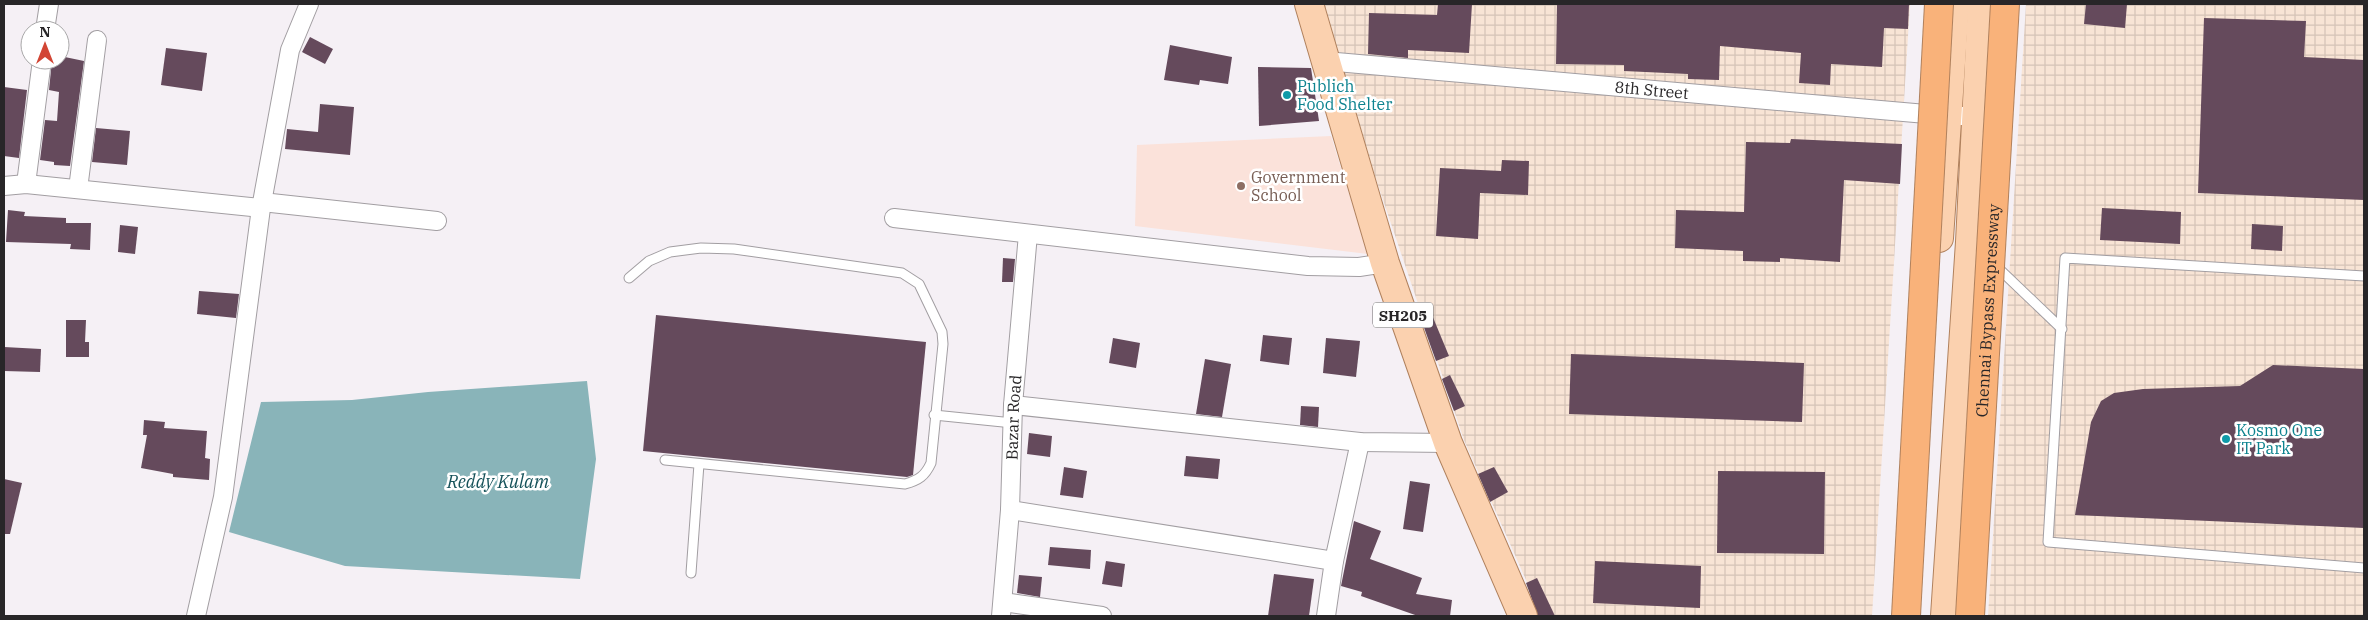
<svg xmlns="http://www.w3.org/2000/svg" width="2368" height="620" viewBox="0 0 2368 620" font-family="'IBM Plex Serif',serif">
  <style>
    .industrial { fill: url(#industrial-grid) }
    .education { fill: #fbe2da }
    .water { fill: #89b4b9 }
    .building { fill: #654a5c }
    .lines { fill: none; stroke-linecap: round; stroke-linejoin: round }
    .lane-casing { stroke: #a29ea2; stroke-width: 11 }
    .street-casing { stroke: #a29ea2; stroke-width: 20 }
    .primary-casing { stroke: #b0815d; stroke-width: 30 }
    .lane { stroke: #fff; stroke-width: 9 }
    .street { stroke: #fff; stroke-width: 18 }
    .primary { stroke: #fbd1af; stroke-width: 28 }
    .highway-bridge-casing { stroke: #b0815d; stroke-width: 30; stroke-linecap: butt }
    .highway-bridge { stroke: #f9b27a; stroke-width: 28 }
    .culture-dot { fill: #0f9aa8; stroke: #fff; stroke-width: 2 }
    .education-dot { fill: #8d6e63; stroke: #fff; stroke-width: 2 }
    .labels { text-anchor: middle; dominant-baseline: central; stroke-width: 5; stroke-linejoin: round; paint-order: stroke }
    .shield { fill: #fff; stroke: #686768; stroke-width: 1 }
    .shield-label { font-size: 15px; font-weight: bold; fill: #282628 }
    .culture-label { font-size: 16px; fill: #0d838f; stroke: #fff; text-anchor: start }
    .street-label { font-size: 16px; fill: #282628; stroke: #fff }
    .education-label { font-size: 16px; fill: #785e54; stroke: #fff; text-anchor: start }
    .water-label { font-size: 18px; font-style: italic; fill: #16525a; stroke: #fff }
  </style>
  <defs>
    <pattern id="industrial-grid" width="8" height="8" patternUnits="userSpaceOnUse" patternTransform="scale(1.25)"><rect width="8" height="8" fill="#f8e4d5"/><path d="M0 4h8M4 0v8" fill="none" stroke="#d5c3b7"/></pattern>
  </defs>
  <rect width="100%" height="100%" fill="#f5f0f5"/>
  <g class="industrial">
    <path d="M1317,4h593l-38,612h-330l-78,-176z"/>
    <path d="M2026,4h338v612h-376z"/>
  </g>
  <path class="education" d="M1331,136l37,118 -233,-28 2,-81z"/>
  <path class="water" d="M587,381l9,78 -16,120 -235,-13 -116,-34 32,-130 91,-2 76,-8z"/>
  <g class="building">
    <path d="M1438,4h34l-3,49 -61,-3v8l-40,-4 1,-41 68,2z"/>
    <path d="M1557,4h352l-1,25 -24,-1 -2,39 -51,-3 -1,21 -31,-2 2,-30 -81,-7 -1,34 -31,-1v-5l-64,-3v-6l-68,-1z"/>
    <path d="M2086,4h41l-2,24 -41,-4z"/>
    <path d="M2204,18l102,3 -2,36 60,3v140l-166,-7z"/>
    <path d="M310,37l23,12 -8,15 -23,-12z"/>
    <path d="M1170,45l62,12 -4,27 -28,-4 -1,5 -35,-5z"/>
    <path d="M166,48l41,5 -5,38 -41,-6z"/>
    <path d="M60,56l24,5 -14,105 -16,-1v-3l-14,-2 5,-40 12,1 2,-29 -10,-2 3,-30h8z"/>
    <path d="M1258,67l53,1 8,53 -60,5z"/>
    <path d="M4,87l23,3 -8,68 -15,-2z"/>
    <path d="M320,104l34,3 -4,48 -65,-6 2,-20 31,3z"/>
    <path d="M96,128l34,3 -3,34 -35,-3z"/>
    <path d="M1791,139l111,5 -2,40 -56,-4 -4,82 -60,-4v4l-37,-1v-10l-68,-3 1,-38 68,2 2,-70 44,1z"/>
    <path d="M1502,160l27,1 -1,34 -48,-2 -2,46 -42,-3 4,-68 61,3z"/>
    <path d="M2102,208l79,4 -1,32 -80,-4z"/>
    <path d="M8,210l17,2 -1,4 42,2v5h25l-1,27 -20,-1 1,-5 -65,-2z"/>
    <path d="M2252,224l31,2 -1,25 -31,-2z"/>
    <path d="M120,225l18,2 -3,27 -17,-2z"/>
    <path d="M1003,258l12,1 -2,23h-11z"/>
    <path d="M199,291l40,3 -3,24 -39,-4z"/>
    <path d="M1427,303l22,53 -13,5 -19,-53z"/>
    <path d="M656,315l270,27 -13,133 -6,2 -264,-26z"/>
    <path d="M66,320h20l-1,22h4v15h-23z"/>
    <path d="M1263,335l29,3 -3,27 -29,-4z"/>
    <path d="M1113,338l27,5 -4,25 -27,-5z"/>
    <path d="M1326,338l34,3 -4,36 -33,-4z"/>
    <path d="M4,347l37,2 -1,23 -36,-1z"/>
    <path d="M1571,354l233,9 -2,59 -233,-8z"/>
    <path d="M1205,359l26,5 -9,53 -26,-3z"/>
    <path d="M2273,365l91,4v159l-289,-13 16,-93 10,-21 13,-8 29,-4 97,-3z"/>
    <path d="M1450,375l15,31 -11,5 -12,-32z"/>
    <path d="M1301,406l18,1 -1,20 -18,-2z"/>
    <path d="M144,420l21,2 -1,6 43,3 -2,27 5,1 -1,21 -36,-3v-3l-32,-6 6,-33h-4z"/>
    <path d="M1029,433l23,3 -2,21 -23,-3z"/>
    <path d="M1186,456l34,3 -2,20 -34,-3z"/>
    <path d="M1064,467l23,4 -4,27 -23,-3z"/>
    <path d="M1494,467l14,25 -18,10 -12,-28z"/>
    <path d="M1718,471l107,1 -1,82 -107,-1z"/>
    <path d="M4,479l18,4 -12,51h-6z"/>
    <path d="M1410,481l20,3 -7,48 -20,-3z"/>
    <path d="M1354,521l27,10 -11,28 52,19 -6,16 36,6 -2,16h-32l-57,-20 1,-4 -21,-6z"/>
    <path d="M1050,547l41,3 -1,19 -42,-4z"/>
    <path d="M1106,561l19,3 -3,23 -20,-3z"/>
    <path d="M1595,561l106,5 -1,42 -107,-5z"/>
    <path d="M1274,574l40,5 -5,37h-41z"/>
    <path d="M1019,575l23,2 -2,20 -23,-4z"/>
    <path d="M1537,578l18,38h-17l-12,-33z"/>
  </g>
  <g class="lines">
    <defs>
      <g id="lane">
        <path d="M1995,265l67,64"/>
        <path d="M2364,276l-299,-18 -17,284 316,26"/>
        <path d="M629,278l20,-17 21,-9 31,-4 33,1 168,24 17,11 23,48 1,12 -12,119c-6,13 -12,17 -26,21l-240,-24"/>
        <path d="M934,415l79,8"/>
        <path d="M691,573l8,-109"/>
      </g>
      <g id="street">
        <path d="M45,30l4,-26"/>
        <path id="s1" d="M1325,61l624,55h28"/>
        <path d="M26,184l16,-124"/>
        <path d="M4,186l22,-2 235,24"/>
        <path d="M78,189l19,-149"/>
        <path d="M262,202l175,19"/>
        <path d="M894,218l414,48 51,1 26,-4"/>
        <path d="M1013,405l347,37 88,1"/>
        <path d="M1010,510l324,51"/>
        <path d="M1003,602l99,14"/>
        <path d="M196,616l27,-119 38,-289 29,-158 19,-46"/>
        <path id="s2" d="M1001,616l9,-106 3,-105 15,-171"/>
        <path d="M1326,616l8,-55 26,-119"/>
      </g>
      <g id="primary">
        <path d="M1309,4l76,259 63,180 75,173"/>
        <path d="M1939,238l16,-234"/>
        <path d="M1945,616l25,-374 12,-238"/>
      </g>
    </defs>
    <use href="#lane" class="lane-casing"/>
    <use href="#street" class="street-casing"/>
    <use href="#primary" class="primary-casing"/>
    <use href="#lane" class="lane"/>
    <use href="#street" class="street"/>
    <use href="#primary" class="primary"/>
    <defs>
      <g id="highway-bridge">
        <path d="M1906,616l33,-612"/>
        <path id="s3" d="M1970,616l35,-612"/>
      </g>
    </defs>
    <use href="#highway-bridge" class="highway-bridge-casing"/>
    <use href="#highway-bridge" class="highway-bridge"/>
  </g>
  <g class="culture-dot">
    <circle cx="1287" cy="95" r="5"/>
    <circle cx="2226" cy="439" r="5"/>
  </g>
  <circle class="education-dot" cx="1241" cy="186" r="5"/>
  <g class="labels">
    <rect class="shield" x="1373" y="302.5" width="60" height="25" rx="4"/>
    <g class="shield-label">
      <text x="1403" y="315">SH205</text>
    </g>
    <g class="culture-label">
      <text x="1297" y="86">Publich<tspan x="1297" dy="18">Food Shelter</tspan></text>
      <text x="2236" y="430">Kosmo One<tspan x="2236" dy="18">IT Park</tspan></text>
    </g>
    <g class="street-label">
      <text stroke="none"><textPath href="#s1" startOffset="328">8th Street</textPath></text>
      <text stroke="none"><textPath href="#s3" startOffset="306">Chennai Bypass Expressway</textPath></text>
      <text stroke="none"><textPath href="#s2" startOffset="199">Bazar Road</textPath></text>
    </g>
    <g class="education-label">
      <text x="1251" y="177">Government<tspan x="1251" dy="18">School</tspan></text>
    </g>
    <g class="water-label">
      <text x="498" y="481">Reddy Kulam</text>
    </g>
  </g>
  <rect width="2368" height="620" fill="none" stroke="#282628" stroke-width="10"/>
  <g transform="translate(45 45)"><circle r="24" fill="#ffffff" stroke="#a9a8a9"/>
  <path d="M0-4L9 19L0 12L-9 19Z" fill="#d24534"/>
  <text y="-8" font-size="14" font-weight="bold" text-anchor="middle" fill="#282628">N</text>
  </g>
</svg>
